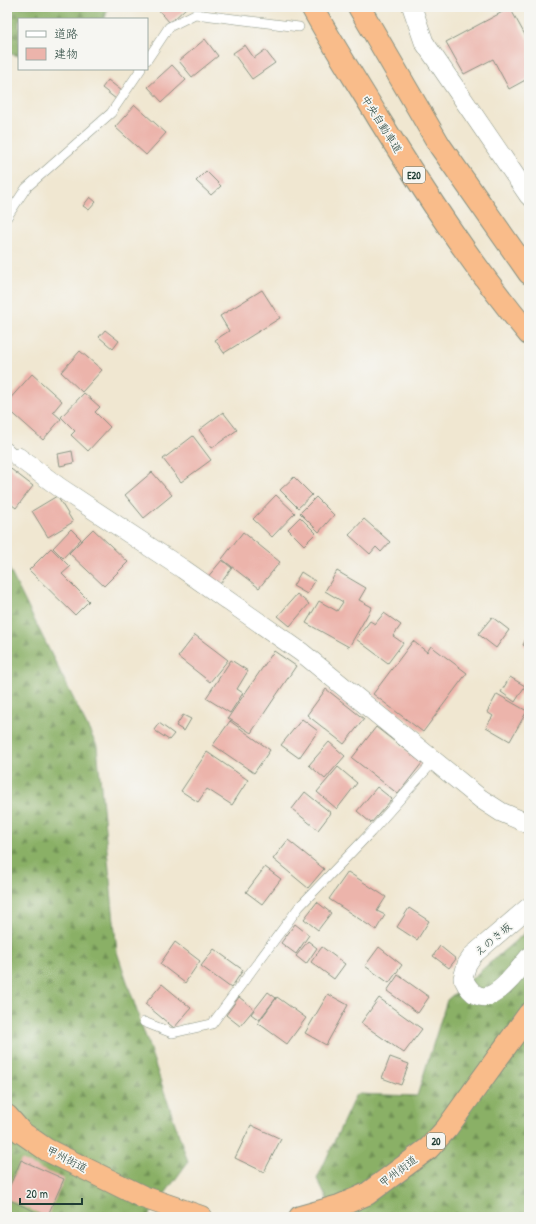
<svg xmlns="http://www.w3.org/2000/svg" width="536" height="1224" viewBox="0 0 536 1224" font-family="'Patrick Hand','Klee One',sans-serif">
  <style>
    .forest { fill: url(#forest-firs); stroke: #54764d }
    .building { fill: #ecb4ab }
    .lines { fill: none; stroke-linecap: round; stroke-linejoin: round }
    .service-casing { stroke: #889282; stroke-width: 10 }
    .minor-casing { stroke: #889282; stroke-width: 20 }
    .trunk-casing { stroke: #889282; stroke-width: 24 }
    .motorway-casing { stroke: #889282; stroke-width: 24 }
    .service { stroke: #fff; stroke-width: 9 }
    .minor { stroke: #fff; stroke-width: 19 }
    .trunk { stroke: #f9bc8a; stroke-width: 22 }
    .motorway { stroke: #f9bc8a; stroke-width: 22 }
    .labels { text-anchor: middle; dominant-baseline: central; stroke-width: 3.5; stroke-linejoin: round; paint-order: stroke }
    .shield { fill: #f6f6f2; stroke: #60746d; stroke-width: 1 }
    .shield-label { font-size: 10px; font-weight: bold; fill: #1f3d34 }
    .street-label { font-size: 11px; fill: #1f3d34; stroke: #f6f6f2 }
  </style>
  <defs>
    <pattern id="forest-firs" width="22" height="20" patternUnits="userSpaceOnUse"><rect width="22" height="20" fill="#8ab066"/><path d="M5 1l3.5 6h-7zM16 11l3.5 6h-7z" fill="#709055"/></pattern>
  </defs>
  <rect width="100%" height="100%" fill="#f6f6f2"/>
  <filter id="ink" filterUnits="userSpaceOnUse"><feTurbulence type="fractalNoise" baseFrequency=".025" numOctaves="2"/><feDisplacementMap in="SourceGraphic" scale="8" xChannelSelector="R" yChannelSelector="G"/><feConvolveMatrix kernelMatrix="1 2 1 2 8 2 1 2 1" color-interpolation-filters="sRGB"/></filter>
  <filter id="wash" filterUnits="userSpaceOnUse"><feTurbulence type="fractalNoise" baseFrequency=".012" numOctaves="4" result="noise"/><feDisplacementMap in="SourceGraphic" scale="16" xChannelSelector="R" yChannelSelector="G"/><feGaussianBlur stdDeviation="0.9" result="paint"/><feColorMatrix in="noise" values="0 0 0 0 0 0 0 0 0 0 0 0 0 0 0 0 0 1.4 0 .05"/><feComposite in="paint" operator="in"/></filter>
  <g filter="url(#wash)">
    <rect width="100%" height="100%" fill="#f0e7d1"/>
    <g class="forest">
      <path d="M7,7h101l-3,12h-86v37l-12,-3z"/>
      <path d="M7,565l90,181 20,206 71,210 -40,55h-141z"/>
      <path d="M529,929v288h-193l-19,-38 39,-85 61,2 30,-96z"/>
    </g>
    <g id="blocks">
      <g class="building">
        <path d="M156,7h31l-17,16z"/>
        <path d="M510,8l19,34v36l-20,11 -16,-30 -29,15 -18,-32z"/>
        <path d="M205,39l13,17 -26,21 -13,-16z"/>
        <path d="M245,45l9,13 11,-8 10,13 -23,16 -19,-26z"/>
        <path d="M172,65l14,15 -24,22 -14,-15z"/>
        <path d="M108,80l14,11 -6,8 -14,-11z"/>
        <path d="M135,105l31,28 -20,22 -31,-28z"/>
        <path d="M206,171l15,15 -10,9 -15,-14z"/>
        <path d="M90,197l6,5 -7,8 -6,-4z"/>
        <path d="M262,290l18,28 -56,35 -9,-13 14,-9 -9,-15z"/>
        <path d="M105,330l14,11 -6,8 -14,-12z"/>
        <path d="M80,351l22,19 -20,22 -21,-20z"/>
        <path d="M32,374l30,27 -9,11 8,7 -18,21 -36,-32v-6z"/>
        <path d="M84,393l16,14 -5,5 15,15 -22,24 -17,-16 4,-4 -14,-14z"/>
        <path d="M223,412l14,18 -25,18 -13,-18z"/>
        <path d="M193,436l18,24 -30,22 -18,-23z"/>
        <path d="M72,451l2,12 -14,3 -2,-12z"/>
        <path d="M7,466l26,20 -17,22 -9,-7z"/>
        <path d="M152,472l20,23 -28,23 -19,-23z"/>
        <path d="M294,477l18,18 -14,13 -18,-18z"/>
        <path d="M276,495l19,18 -23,24 -19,-18z"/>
        <path d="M57,496l16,26 -25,15 -16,-26z"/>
        <path d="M316,497l18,18 -15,17 -19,-19z"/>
        <path d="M300,517l16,16 -12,12 -16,-16z"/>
        <path d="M364,519l26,23 -9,10 -5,-5 -6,7 -21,-19z"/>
        <path d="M71,529l10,10 -18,19 -10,-10z"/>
        <path d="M93,529l35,33 -24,24 -35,-33z"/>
        <path d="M243,532l37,30 -21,26 -37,-29z"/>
        <path d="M51,548l19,19 -8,7 27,27 -14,14 -46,-45z"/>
        <path d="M222,560l10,8 -15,20 -11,-9z"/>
        <path d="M337,571l29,17 -7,12 13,7 -23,40 -43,-24 13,-22 18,10 6,-9 -18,-11z"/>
        <path d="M301,572l14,9 -8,13 -14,-8z"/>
        <path d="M297,594l12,10 -19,22 -12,-10z"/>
        <path d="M384,613l17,12 -8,11 10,7 -15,20 -32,-24 14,-18 5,3z"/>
        <path d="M492,617l17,13 -13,18 -18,-14z"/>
        <path d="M529,633v15l-6,-3z"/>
        <path d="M195,635l33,25 -18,22 -32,-25z"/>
        <path d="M413,641l14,11 4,-6 36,27 -44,59 -50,-38z"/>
        <path d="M274,651l22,15 -45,67 -23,-15z"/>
        <path d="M231,660l17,11 -11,18 6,4 -13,20 -24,-15z"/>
        <path d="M510,677l15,9 -10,16 -14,-10z"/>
        <path d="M326,689l38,30 -20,25 -37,-29z"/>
        <path d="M497,694l30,17 -17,30 -24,-14 7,-11 -6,-4z"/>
        <path d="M183,715l8,4 -7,12 -8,-5z"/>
        <path d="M302,719l16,12 -19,27 -18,-13z"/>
        <path d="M230,721l40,29 -16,23 -41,-28z"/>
        <path d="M159,723l15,11 -5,6 -15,-10z"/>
        <path d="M376,727l46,36 -24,31 -46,-36z"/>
        <path d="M329,742l16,14 -20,23 -16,-14z"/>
        <path d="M207,752l41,28 -16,25 -25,-16 -9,13 -17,-11z"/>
        <path d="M338,767l19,16 -20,26 -20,-17z"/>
        <path d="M377,787l15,12 -21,24 -14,-12z"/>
        <path d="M305,792l26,21 -13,17 -26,-21z"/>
        <path d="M288,840l36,29 -16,19 -35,-29z"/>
        <path d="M265,867l16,12 -19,25 -16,-12z"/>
        <path d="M348,872l38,25 -9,14 8,4 -9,15 -47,-31z"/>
        <path d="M317,902l14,11 -13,17 -14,-11z"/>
        <path d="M409,908l20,13 -12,19 -20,-13z"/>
        <path d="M295,924l14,11 -13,19 -15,-11z"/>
        <path d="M308,941l9,7 -11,16 -10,-8z"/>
        <path d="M175,942l25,19 -15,22 -25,-19z"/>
        <path d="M440,946l16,13 -7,9 -16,-12z"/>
        <path d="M322,947l23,17 -11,15 -23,-17z"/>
        <path d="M379,947l23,18 -13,18 -24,-17z"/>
        <path d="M214,949l29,21 -12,18 -30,-22z"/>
        <path d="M398,975l31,22 -11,16 -31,-22z"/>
        <path d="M162,984l29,24 -17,20 -29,-24z"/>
        <path d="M268,992l8,6 -17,22 -8,-6z"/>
        <path d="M328,994l20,11 -22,40 -21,-12z"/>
        <path d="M239,997l15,12 -14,17 -14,-11z"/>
        <path d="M277,997l29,21 -19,26 -29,-21z"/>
        <path d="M379,998l43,31 -18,24 -43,-30z"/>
        <path d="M390,1057l19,7 -8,21 -19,-7z"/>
        <path d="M251,1125l30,14 -17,33 -29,-14z"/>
        <path d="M21,1160l43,19 -17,38 -40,-18v-7z"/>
      </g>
    </g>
  </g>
  <g filter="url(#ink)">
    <use href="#blocks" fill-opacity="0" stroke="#889282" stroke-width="1"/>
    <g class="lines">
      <defs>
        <g id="service">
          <path d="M147,60l22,-33 26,-13 104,13"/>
          <path d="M7,217l19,-29 85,-75 30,-44"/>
          <path d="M7,447l11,10"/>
          <path d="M144,1022l28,11 40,-9 87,-117 72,-75 63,-71"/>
        </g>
        <g id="minor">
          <path d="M412,7l12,35 105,154"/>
          <path d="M18,457l41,30 124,82 118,83 180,147 20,13 28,12"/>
          <path d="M529,907l-56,48 -6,9 -4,14c20,44 49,-1 66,-21"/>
        </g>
        <g id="trunk">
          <path d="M7,1116l14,16 26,18 96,47 58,20"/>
          <path d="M300,1217l39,-11 28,-12 62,-46 18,-20 82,-114"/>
        </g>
        <g id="motorway">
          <path d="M312,7c21,39 45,75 67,112 46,74 94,148 150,215"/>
          <path d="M359,7l81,139 89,127"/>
        </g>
      </defs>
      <use href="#service" class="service-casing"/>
      <use href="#minor" class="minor-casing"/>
      <use href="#trunk" class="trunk-casing"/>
      <use href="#motorway" class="motorway-casing"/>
      <use href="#service" class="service"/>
      <use href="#minor" class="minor"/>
      <use href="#trunk" class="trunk"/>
      <use href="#motorway" class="motorway"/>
    </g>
  </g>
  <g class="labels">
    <g class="shield">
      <rect x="403" y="167" width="22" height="16" rx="3"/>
      <rect x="427" y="1133" width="18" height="16" rx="3"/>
    </g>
    <g class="shield-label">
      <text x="414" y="175">E20</text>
      <text x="436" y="1141">20</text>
    </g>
    <g class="street-label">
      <text transform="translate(382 124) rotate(58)">中央自動車道</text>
      <text transform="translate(493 939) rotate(-40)">えのき坂</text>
      <text transform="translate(67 1159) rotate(27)">甲州街道</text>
      <text transform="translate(398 1171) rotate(-37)">甲州街道</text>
    </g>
  </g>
  <rect width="536" height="1224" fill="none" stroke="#f6f6f2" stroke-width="24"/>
  <rect x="18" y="18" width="130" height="52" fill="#f6f6f2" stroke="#a0aca6"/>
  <rect x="26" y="31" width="20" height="6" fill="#ffffff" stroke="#a0aca6"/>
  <text x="54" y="38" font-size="12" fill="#1f3d34">道路</text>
  <rect x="26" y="48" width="20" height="12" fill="#ecb4ab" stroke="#a0aca6"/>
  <text x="54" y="58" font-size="12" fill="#1f3d34">建物</text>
  <path d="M20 1198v6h62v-6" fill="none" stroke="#1f3d34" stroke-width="2"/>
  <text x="26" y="1198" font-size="12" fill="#1f3d34" stroke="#f6f6f2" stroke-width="3" paint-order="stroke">20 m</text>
</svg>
